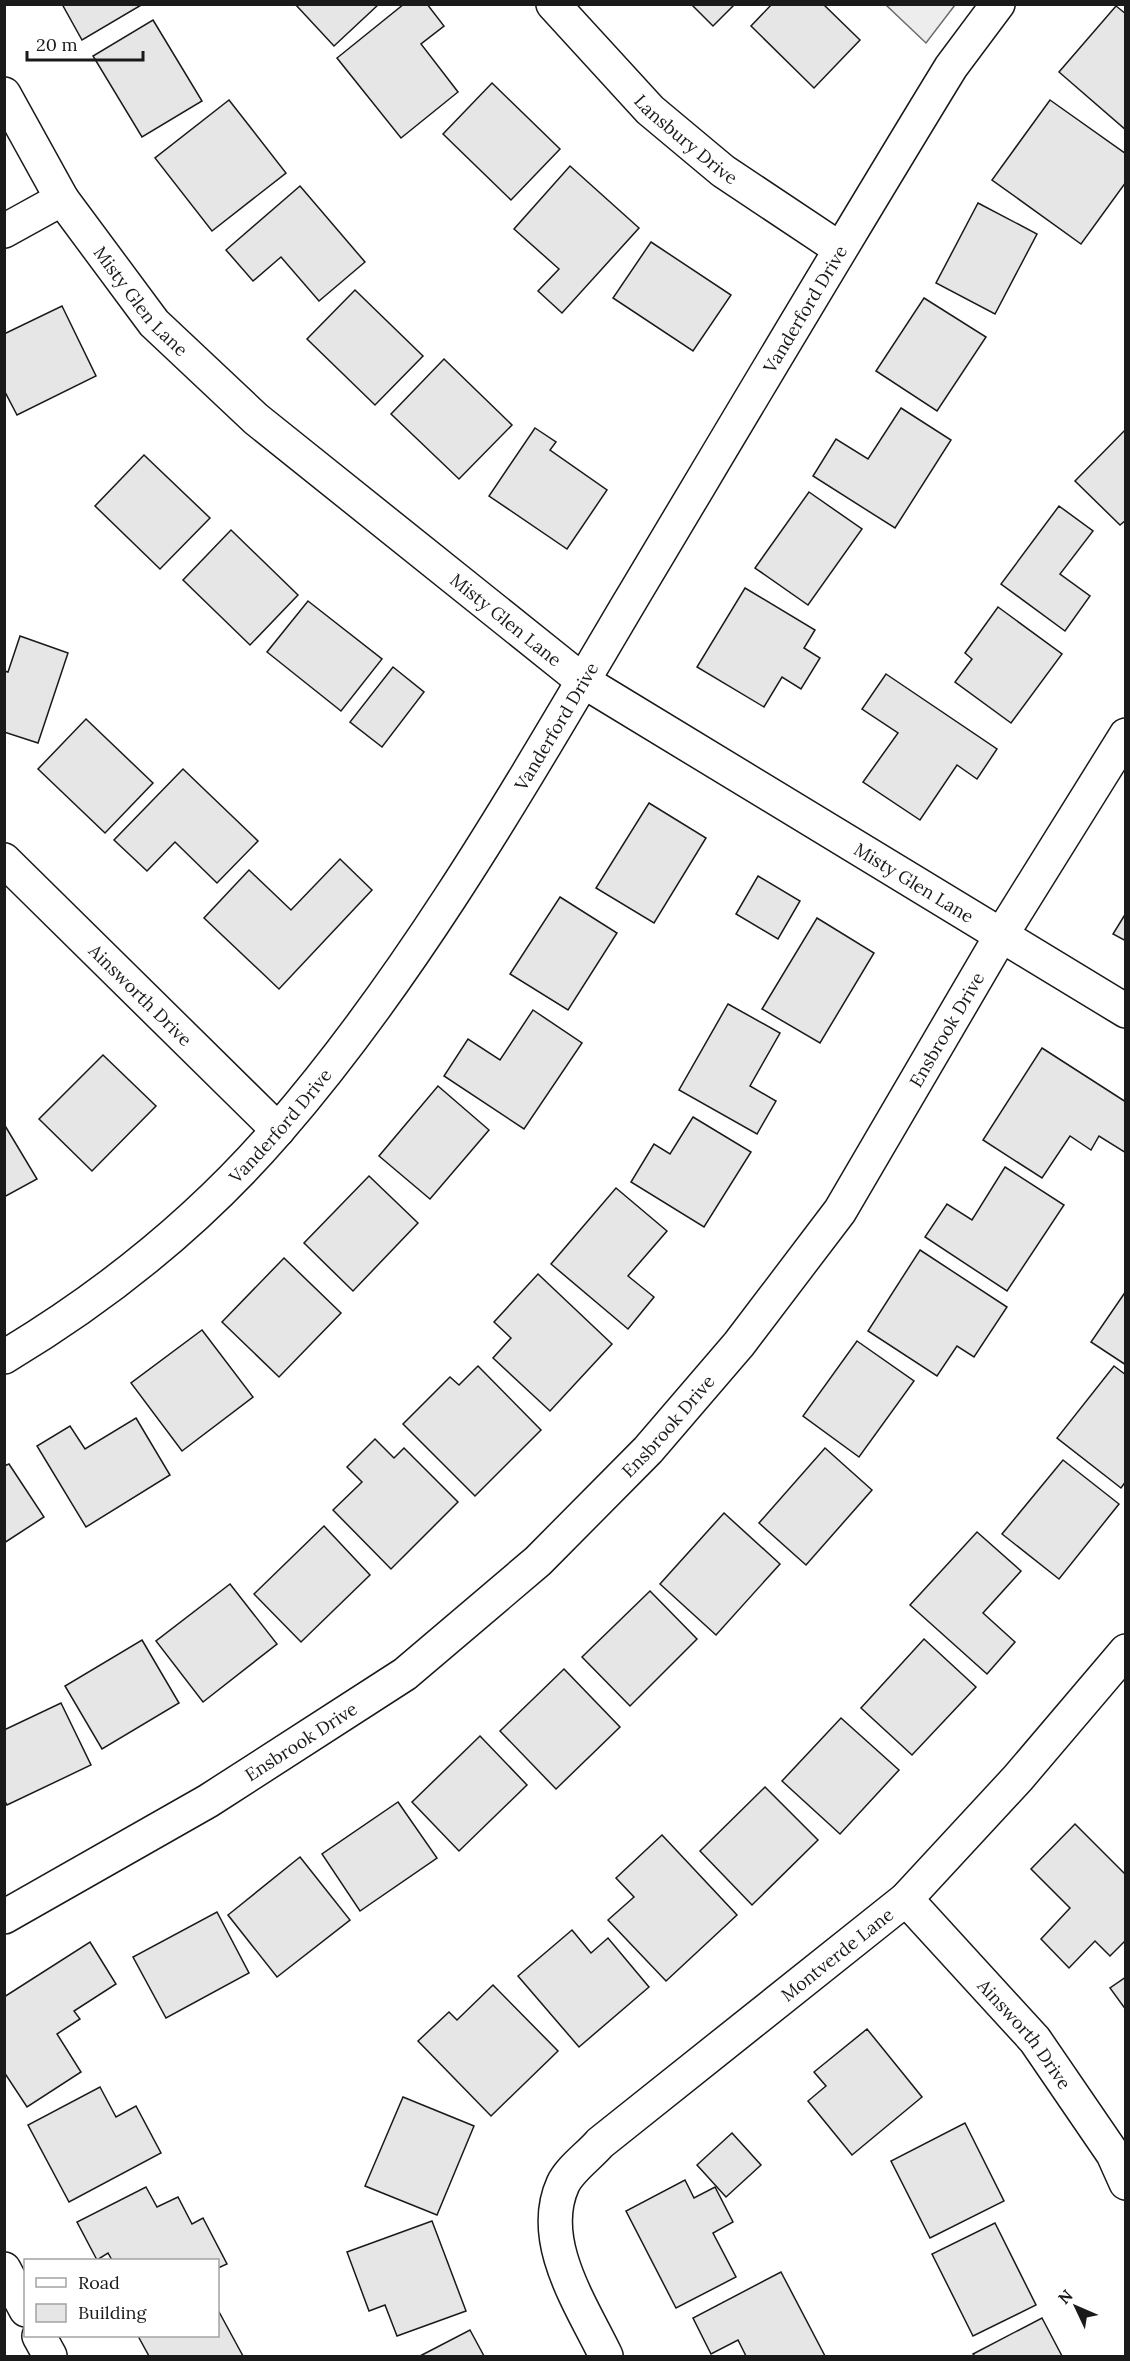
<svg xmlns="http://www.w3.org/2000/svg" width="1130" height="2361" viewBox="0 0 1130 2361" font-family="Lora,serif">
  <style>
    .green { fill: #ededed; stroke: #6a6a6a; stroke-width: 1.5 }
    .building { fill: #e6e6e6; stroke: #1a1a1a; stroke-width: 1.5 }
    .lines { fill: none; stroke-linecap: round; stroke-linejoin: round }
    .minor-casing { stroke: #1a1a1a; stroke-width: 36 }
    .minor { stroke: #fff; stroke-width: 33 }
    .labels { text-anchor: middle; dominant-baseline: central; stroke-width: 4.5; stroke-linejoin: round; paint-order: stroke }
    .street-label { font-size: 18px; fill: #1a1a1a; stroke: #fff }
  </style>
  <rect width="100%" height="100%" fill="#fff"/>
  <path class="green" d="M886,5h69l-29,38z"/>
  <g class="building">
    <path d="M62,4h81l-61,36z"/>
    <path d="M295,4h84l-45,42z"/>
    <path d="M404,4h23l17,22 -23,18 37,48 -57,46 -64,-80z"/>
    <path d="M691,4h44l-22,22z"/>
    <path d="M772,4h51l37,36 -46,48 -63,-62z"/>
    <path d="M1116,6l10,8v116l-67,-58z"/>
    <path d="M153,20l49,81 -60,36 -49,-81z"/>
    <path d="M492,83l68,66 -49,51 -68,-66z"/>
    <path d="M229,100l57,73 -74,58 -57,-73z"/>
    <path d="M1050,100l76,54v28l-45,62 -89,-64z"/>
    <path d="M570,166l69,62 -77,85 -24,-22 21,-22 -45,-40z"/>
    <path d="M300,186l65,76 -46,39 -38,-44 -28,24 -27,-31z"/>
    <path d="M978,203l59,31 -42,80 -59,-31z"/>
    <path d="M651,242l80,53 -38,56 -80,-53z"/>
    <path d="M355,290l68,66 -48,49 -68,-66z"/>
    <path d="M924,298l62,39 -49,74 -61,-40z"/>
    <path d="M62,306l34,70 -79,39 -13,-25v-56z"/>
    <path d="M444,359l68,66 -53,54 -68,-65z"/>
    <path d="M901,408l50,32 -56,88 -82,-52 23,-37 32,20z"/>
    <path d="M535,428l21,14 -6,8 57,40 -40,59 -78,-53z"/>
    <path d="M1126,429v91l-6,5 -45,-44z"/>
    <path d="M144,455l66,63 -50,51 -65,-63z"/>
    <path d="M809,492l53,37 -54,76 -53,-37z"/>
    <path d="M1059,506l34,25 -33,43 30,22 -25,35 -64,-47z"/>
    <path d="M231,530l67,65 -48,50 -67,-65z"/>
    <path d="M745,588l70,42 -11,18 16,10 -19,31 -19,-12 -18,30 -67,-40z"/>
    <path d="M308,601l74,58 -41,52 -74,-59z"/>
    <path d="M998,607l64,47 -51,69 -56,-41 17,-23 -7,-6z"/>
    <path d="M20,636l48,17 -30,90 -34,-11v-61l4,1z"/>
    <path d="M393,667l31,25 -42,55 -32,-25z"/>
    <path d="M886,674l111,75 -20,30 -20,-14 -37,55 -57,-38 35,-49 -36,-24z"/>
    <path d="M86,719l67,64 -48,50 -67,-64z"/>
    <path d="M183,769l75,72 -41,42 -42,-41 -28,29 -33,-31z"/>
    <path d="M649,803l57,35 -52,85 -58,-35z"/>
    <path d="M340,859l32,31 -93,99 -75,-71 45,-48 42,40z"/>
    <path d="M758,876l42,25 -22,38 -42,-25z"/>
    <path d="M560,897l57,36 -49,77 -58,-36z"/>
    <path d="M1126,913v28l-13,-7z"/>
    <path d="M817,918l57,35 -54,90 -58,-34z"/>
    <path d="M728,1004l52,29 -30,53 26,15 -19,33 -78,-44z"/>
    <path d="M533,1010l49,33 -58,86 -80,-53 24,-37 32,21z"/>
    <path d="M1042,1048l84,54v51l-27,-17 -8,14 -21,-14 -28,42 -59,-38z"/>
    <path d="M103,1055l53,51 -64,65 -53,-52z"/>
    <path d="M438,1086l51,44 -59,69 -51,-43z"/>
    <path d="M693,1117l58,35 -47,75 -73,-45 23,-38 16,10z"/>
    <path d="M4,1124l33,55 -33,18z"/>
    <path d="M1005,1167l59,38 -57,86 -82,-54 22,-33 25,16z"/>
    <path d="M369,1176l49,47 -65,68 -49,-48z"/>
    <path d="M616,1188l51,43 -39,45 26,21 -26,32 -77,-65z"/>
    <path d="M920,1250l87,57 -33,50 -17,-11 -20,30 -69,-45z"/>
    <path d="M284,1258l57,55 -62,64 -57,-55z"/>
    <path d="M538,1274l74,70 -62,67 -57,-53 18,-20 -17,-16z"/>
    <path d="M1126,1291v74l-35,-23z"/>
    <path d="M202,1330l51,67 -71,54 -51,-68z"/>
    <path d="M857,1341l57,40 -55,76 -56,-41z"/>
    <path d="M478,1366l63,64 -66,66 -72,-72 47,-47 9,8z"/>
    <path d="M1114,1366l12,9v106l-5,7 -64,-50z"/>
    <path d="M136,1418l34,57 -84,52 -49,-81 33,-20 15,23z"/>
    <path d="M375,1439l19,19 10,-10 54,54 -67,67 -58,-59 29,-28 -15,-15z"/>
    <path d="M825,1448l47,42 -66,75 -47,-42z"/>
    <path d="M1063,1460l56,44 -60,75 -57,-45z"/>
    <path d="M9,1464l35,53 -40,26v-77z"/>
    <path d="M724,1513l56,51 -64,71 -56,-51z"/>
    <path d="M324,1526l46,49 -69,67 -47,-48z"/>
    <path d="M977,1532l44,39 -38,42 32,29 -28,32 -77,-69z"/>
    <path d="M230,1584l47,60 -74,58 -47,-61z"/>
    <path d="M650,1591l47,48 -67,67 -48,-49z"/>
    <path d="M924,1639l52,48 -64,68 -51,-47z"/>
    <path d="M142,1640l37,63 -77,46 -37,-63z"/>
    <path d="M564,1669l56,58 -64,62 -56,-58z"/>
    <path d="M61,1703l30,62 -84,40 -3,-5v-70z"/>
    <path d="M841,1718l58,52 -59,64 -58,-53z"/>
    <path d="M480,1736l47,49 -68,66 -47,-49z"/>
    <path d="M765,1787l53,53 -66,65 -52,-54z"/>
    <path d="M398,1802l39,56 -77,53 -38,-57z"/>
    <path d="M1075,1824l51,51v65l-16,16 -15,-15 -26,27 -28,-29 29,-31 -39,-39z"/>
    <path d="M662,1835l75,80 -71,66 -58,-61 26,-23 -18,-19z"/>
    <path d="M300,1857l50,63 -73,57 -49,-62z"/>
    <path d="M217,1912l32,61 -83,45 -33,-61z"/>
    <path d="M572,1930l19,23 17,-15 41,49 -70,60 -61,-71z"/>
    <path d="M90,1942l26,42 -42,27 6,8 -23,15 24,38 -54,35 -23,-35v-75z"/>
    <path d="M1126,1977v33l-16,-22z"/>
    <path d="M493,1985l65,66 -67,65 -73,-75 31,-29 8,8z"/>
    <path d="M867,2029l55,68 -70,58 -44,-54 18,-15 -12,-14z"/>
    <path d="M100,2087l16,30 20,-11 25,47 -92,49 -41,-77z"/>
    <path d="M403,2097l71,29 -37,89 -72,-29z"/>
    <path d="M965,2123l39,78 -74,37 -39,-77z"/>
    <path d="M732,2133l29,32 -35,32 -29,-32z"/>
    <path d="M685,2180l9,18 21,-11 18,35 -20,11 23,44 -60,31 -50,-97z"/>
    <path d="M146,2187l11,20 21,-10 14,27 11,-6 24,46 -9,4v-8h-106l-4,-7 -11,7 -20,-38z"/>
    <path d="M432,2221l34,90 -69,25 -12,-31 -16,6 -22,-59z"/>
    <path d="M995,2223l41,82 -63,31 -41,-82z"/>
    <path d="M781,2272l44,84h-79l-8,-16 -27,14 -18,-36z"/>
    <path d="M218,2310l25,46h-94l-11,-20h80z"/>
    <path d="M1042,2318l20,38h-87l-2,-2z"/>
    <path d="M470,2330l14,26h-64z"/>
  </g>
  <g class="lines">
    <defs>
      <g id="minor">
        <path id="s1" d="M553,4l97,106 73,61 117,78"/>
        <path id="s2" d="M4,94l58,105 92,124 102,96 327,262 543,330"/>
        <path d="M4,231l58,-32"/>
        <path id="s3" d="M4,860l274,270"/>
        <path id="s4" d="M4,1357c102,-61 197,-138 274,-227 137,-158 245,-348 351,-527 107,-179 213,-358 322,-536l47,-63"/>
        <path id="s5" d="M906,1899l129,141 78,114 13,29"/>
        <path id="s6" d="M4,1917l204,-116 197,-127 133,-113 110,-111 91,-106 101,-133 162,-277 124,-199"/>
        <path d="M4,2269l22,41"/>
        <path d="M39,2336l11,20"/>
        <path id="s7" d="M606,2356c-24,-50 -69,-115 -43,-172 7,-15 27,-29 37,-41l306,-244 112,-121 108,-127"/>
      </g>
    </defs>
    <use href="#minor" class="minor-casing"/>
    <use href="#minor" class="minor"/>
  </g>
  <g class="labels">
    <g class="street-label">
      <text stroke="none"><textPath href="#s1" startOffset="190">Lansbury Drive</textPath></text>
      <text stroke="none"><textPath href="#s2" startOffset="249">Misty Glen Lane</textPath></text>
      <text stroke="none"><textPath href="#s4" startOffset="1334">Vanderford Drive</textPath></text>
      <text stroke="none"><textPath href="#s2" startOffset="735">Misty Glen Lane</textPath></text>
      <text stroke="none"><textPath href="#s4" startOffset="848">Vanderford Drive</textPath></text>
      <text stroke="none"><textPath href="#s2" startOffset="1221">Misty Glen Lane</textPath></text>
      <text stroke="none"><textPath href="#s3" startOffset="192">Ainsworth Drive</textPath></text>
      <text stroke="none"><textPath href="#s6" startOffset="1317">Ensbrook Drive</textPath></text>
      <text stroke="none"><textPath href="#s4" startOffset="362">Vanderford Drive</textPath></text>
      <text stroke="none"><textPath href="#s6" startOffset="831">Ensbrook Drive</textPath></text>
      <text stroke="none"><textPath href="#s6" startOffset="345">Ensbrook Drive</textPath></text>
      <text stroke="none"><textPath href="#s7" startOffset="542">Montverde Lane</textPath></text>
      <text stroke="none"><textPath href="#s5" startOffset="180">Ainsworth Drive</textPath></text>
    </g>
  </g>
  <rect width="1130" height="2361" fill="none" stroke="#1a1a1a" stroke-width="12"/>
  <rect x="24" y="2259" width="195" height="78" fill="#ffffff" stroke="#a3a3a3" stroke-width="1.5"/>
  <rect x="36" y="2278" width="30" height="9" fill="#ffffff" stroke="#a3a3a3" stroke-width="1.5"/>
  <text x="78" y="2289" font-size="18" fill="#1a1a1a">Road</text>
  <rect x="36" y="2304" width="30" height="18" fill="#e6e6e6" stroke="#a3a3a3" stroke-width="1.5"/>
  <text x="78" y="2319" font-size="18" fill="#1a1a1a">Building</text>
  <g transform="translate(1076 2307) rotate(314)" stroke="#ffffff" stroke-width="4.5" paint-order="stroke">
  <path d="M0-4.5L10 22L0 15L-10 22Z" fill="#1a1a1a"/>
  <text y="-9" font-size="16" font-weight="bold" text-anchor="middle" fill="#1a1a1a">N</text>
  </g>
  <path d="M27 51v9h116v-9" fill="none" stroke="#1a1a1a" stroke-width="3"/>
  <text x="36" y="51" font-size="18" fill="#1a1a1a" stroke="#ffffff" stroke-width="4.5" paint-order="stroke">20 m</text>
</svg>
